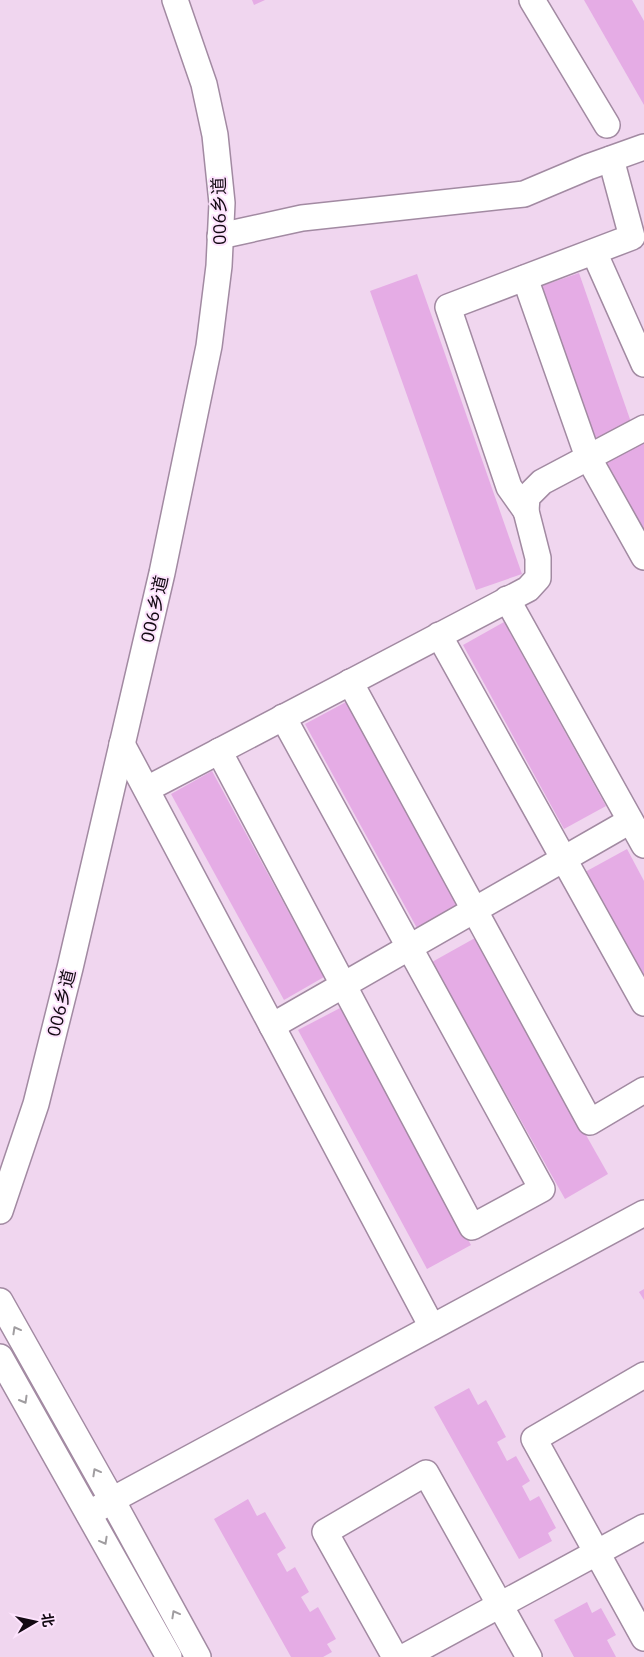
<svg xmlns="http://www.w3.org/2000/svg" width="644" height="1657" viewBox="0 0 644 1657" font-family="'IBM Plex Sans','Noto Sans SC',sans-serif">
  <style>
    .building { fill: #e5ace5 }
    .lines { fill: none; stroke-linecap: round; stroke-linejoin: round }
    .minor-casing { stroke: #a28aa2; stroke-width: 28 }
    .minor { stroke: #fff; stroke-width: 25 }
    .oneway { stroke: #a09da0 }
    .labels { text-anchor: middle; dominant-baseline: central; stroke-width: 4; stroke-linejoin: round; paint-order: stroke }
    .street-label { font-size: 18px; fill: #120912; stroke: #fde3fd }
  </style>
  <rect width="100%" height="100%" fill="#f0d6ef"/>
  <g class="building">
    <path d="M252,0h13l-11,5z"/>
    <path d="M584,0h48l12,21v84z"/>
    <path d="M579,273l53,152 -45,16 -54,-152z"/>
    <path d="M417,274l105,300 -46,16 -106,-299z"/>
    <path d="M643,440l1,3v100l-44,-80z"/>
    <path d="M504,622l102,184 -42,23 -101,-184z"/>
    <path d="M346,702l113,206 -41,22 -113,-206z"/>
    <path d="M212,771l112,206 -40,23 -113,-206z"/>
    <path d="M627,849l17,32v98l-59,-107z"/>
    <path d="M475,938l133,236 -43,25 -133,-237z"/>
    <path d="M342,1007l129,238 -44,24 -129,-239z"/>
    <path d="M644,1289v11l-5,-8z"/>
    <path d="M469,1388l9,17 8,-5 20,37 -9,5 10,19 9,-5 14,25 -8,5 8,15 9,-5 17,32 -8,5 4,8 -33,18 -85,-152z"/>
    <path d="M248,1499l9,17 8,-4 21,36 -9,6 10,18 8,-5 14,25 -8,5 9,15 8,-5 18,32 -9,5 5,8 -9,5h-32l-77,-138z"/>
    <path d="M587,1602l5,11 9,-5 15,27 -9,5 9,17h-42l-20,-37z"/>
  </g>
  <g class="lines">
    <defs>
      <g id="minor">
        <path d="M532,0l75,125"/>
        <path d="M220,236l82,-18 222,-24 64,-27 56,-20"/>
        <path d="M594,252l50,112"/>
        <path d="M525,278l63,179 56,100"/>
        <path d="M526,511l-17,-24 -61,-180 184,-70 -21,-78"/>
        <path d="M507,599l137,246"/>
        <path d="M439,635l205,368"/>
        <path d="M350,682l240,440 54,-32"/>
        <path d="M122,744l310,583"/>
        <path d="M219,751l253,476 70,-38 -259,-472"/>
        <path d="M147,789l381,-200 10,-11v-20l-12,-47 1,-14 15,-15 102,-54"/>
        <path d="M272,1026l358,-205"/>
        <path d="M0,1211l36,-107 34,-136 92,-395 47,-227 10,-80 3,-63 -7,-68 -11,-51 -29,-84"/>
        <path d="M0,1301l112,199 86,157"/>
        <path d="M0,1357l169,300"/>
        <path d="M644,1375l-110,64 110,199"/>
        <path d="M89,1514l23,-14 532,-287"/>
        <path d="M395,1657l-70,-125 101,-59 103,184"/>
        <path d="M404,1657l240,-130"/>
      </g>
    </defs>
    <use href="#minor" class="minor-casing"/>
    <use href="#minor" class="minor"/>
  </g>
  <defs><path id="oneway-chevron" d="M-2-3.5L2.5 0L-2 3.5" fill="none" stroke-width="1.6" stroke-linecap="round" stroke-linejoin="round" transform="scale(1.25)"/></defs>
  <g class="oneway">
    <use href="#oneway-chevron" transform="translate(16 1330) rotate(-119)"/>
    <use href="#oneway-chevron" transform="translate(24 1400) rotate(60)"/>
    <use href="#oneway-chevron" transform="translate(96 1472) rotate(-119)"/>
    <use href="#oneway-chevron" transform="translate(104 1541) rotate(61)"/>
    <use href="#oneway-chevron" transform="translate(175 1614) rotate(-119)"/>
  </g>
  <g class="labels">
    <g class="street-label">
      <text transform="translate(219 211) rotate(-91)">006乡道</text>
      <text transform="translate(154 609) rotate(-77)">006乡道</text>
      <text transform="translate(61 1003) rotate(-76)">006乡道</text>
    </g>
  </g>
  <g transform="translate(35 1622) rotate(81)" stroke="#fde3fd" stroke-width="4" paint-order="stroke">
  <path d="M0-4L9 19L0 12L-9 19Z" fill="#120912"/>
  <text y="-8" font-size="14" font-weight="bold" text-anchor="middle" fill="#120912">北</text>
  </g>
</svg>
